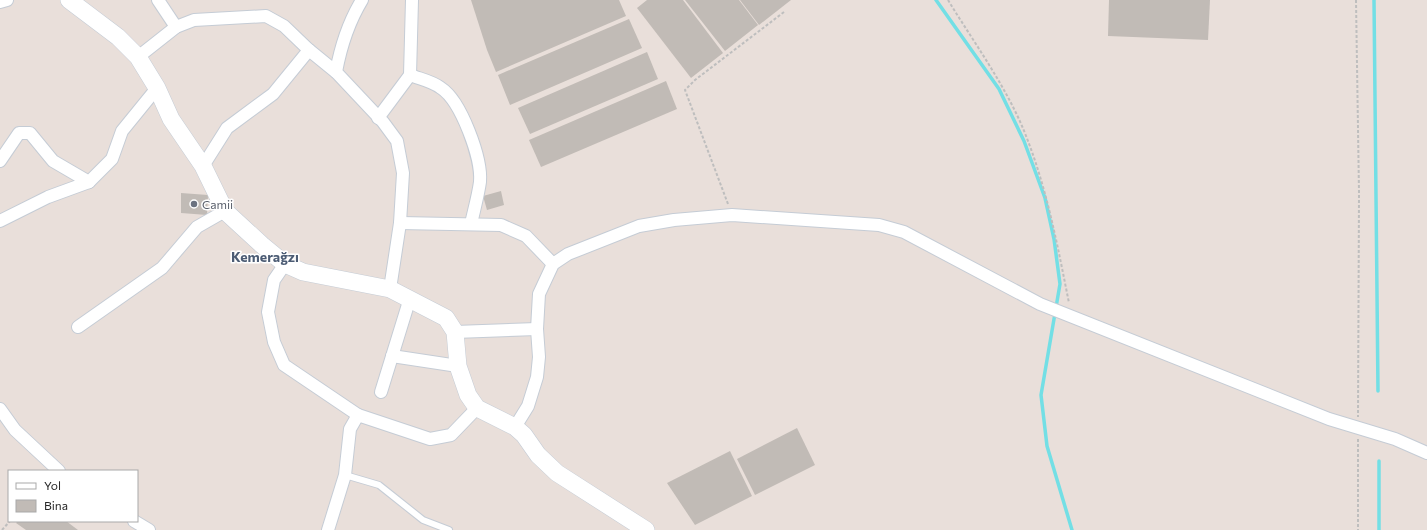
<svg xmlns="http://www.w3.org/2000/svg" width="1427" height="530" viewBox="0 0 1427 530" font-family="Commissioner,sans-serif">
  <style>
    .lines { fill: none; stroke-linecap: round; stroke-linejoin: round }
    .stream { stroke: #73dfe5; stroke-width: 3.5 }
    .building { fill: #c1bbb6 }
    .lane-casing { stroke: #c5ccd5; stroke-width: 8 }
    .street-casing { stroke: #c5ccd5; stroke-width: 14 }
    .secondary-casing { stroke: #c5ccd5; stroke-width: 18 }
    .path { stroke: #bebebe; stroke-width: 2; stroke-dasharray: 3 2; stroke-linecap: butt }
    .lane { stroke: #fff; stroke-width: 6 }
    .street { stroke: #fff; stroke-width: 12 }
    .secondary { stroke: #fff; stroke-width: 17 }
    .worship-dot { fill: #6b7280; stroke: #fff; stroke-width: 1.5 }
    .labels { text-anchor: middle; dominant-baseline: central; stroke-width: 3; stroke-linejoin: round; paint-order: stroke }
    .worship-label { font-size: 12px; fill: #5b616d; stroke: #fff; text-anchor: start }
    .quarter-label { font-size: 14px; font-weight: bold; fill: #4c5c74; stroke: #fff }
  </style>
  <rect width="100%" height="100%" fill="#e9dfda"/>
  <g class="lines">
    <g class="stream">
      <path d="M936,0l63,89 25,52 21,57 9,41 6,45 -19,111 6,51 25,84"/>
      <path d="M1374,0l4,391"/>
      <path d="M1379,530v-69"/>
    </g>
  </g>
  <g class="building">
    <path d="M471,0h148l7,16 -130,56 -9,-22z"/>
    <path d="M647,0h36l40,53 -32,25 -54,-70z"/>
    <path d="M685,0h54l19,25 -33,26z"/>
    <path d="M740,0h51l-32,25z"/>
    <path d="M1109,0h101l-2,40 -100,-4z"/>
    <path d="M629,19l13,29 -132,57 -12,-30z"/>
    <path d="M647,52l11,27 -128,55 -12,-26z"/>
    <path d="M666,81l11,28 -136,58 -12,-27z"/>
    <path d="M501,191l3,14 -17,5 -4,-14z"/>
    <path d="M181,193l27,2 -1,20 -26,-2z"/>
    <path d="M797,428l18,37 -60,30 -18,-36z"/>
    <path d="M730,451l22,45 -57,29 -28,-42z"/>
    <path d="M18,521h48l12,9h-52l-10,-7z"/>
  </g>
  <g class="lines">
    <defs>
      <path id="lane" d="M345,475l34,10 44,35 26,10"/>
      <g id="street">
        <path d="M158,0l18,27"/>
        <path d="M362,0c-14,23 -21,45 -26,72l47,50 14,19 6,32 -3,50 -10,66"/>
        <path d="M0,2l7,-2"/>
        <path d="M138,57l38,-30 18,-7 72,-4 18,10 25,24 27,22"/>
        <path d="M410,75c10,4 22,6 31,13 20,13 41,70 39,94 -2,14 -6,28 -9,42"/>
        <path d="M378,118l32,-43 2,-75"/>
        <path d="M0,161l19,-28h11l23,28 36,21 23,-23 10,-28 35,-43"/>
        <path d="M203,166l24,-38 46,-34 36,-44"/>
        <path d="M0,221l48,-24 41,-15"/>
        <path d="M400,223l101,2 25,11 27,28"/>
        <path d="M285,264l-11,16 -6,32 6,30 10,23 74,50"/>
        <path d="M78,327l84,-59 35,-41 28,-16"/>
        <path d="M455,332l82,-3"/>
        <path d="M392,356l66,10"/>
        <path d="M381,392l29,-94"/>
        <path d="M0,409l15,21 44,41"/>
        <path d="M515,427l13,-21 9,-29 2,-20 -2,-28 2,-35 14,-30 15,-10 71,-28 35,-6 58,-5 147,10 25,7 136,72 289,115 66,20 32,14"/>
        <path d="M134,521l15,9"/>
        <path d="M328,530l17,-55 5,-46 8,-14 72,24 21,-4 26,-27"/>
      </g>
      <path id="secondary" d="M69,0l49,37 20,20 19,31 14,31 32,47 22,45 37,34 23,19 18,8 87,17 56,29 9,14 3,34 10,29 9,13 38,19 9,8 14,20 19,18 89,57"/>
    </defs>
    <use href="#lane" class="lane-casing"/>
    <use href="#street" class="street-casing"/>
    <use href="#secondary" class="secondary-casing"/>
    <g class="path">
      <path d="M948,0c25,41 55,82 74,126 24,57 35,117 47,177"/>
      <path d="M1356,0l3,193 -1,224"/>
      <path d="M728,204l-43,-114 10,-10 89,-68"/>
      <path d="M1358,439v91"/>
      <path d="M2,530l8,-9"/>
    </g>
    <use href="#lane" class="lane"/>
    <use href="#street" class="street"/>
    <use href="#secondary" class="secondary"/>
  </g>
  <circle class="worship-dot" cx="194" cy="204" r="4"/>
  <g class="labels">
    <g class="worship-label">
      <text x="202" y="204">Camii</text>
    </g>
    <g class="quarter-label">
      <text x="265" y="256">Kemerağzı</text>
    </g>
  </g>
  <rect x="8" y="470" width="130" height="52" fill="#ffffff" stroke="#a9a9a9"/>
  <rect x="16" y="483" width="20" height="6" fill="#ffffff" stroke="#a9a9a9"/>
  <text x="44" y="490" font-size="12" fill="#272727">Yol</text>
  <rect x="16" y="500" width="20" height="12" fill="#c1bbb6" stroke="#a9a9a9"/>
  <text x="44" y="510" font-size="12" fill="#272727">Bina</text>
</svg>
